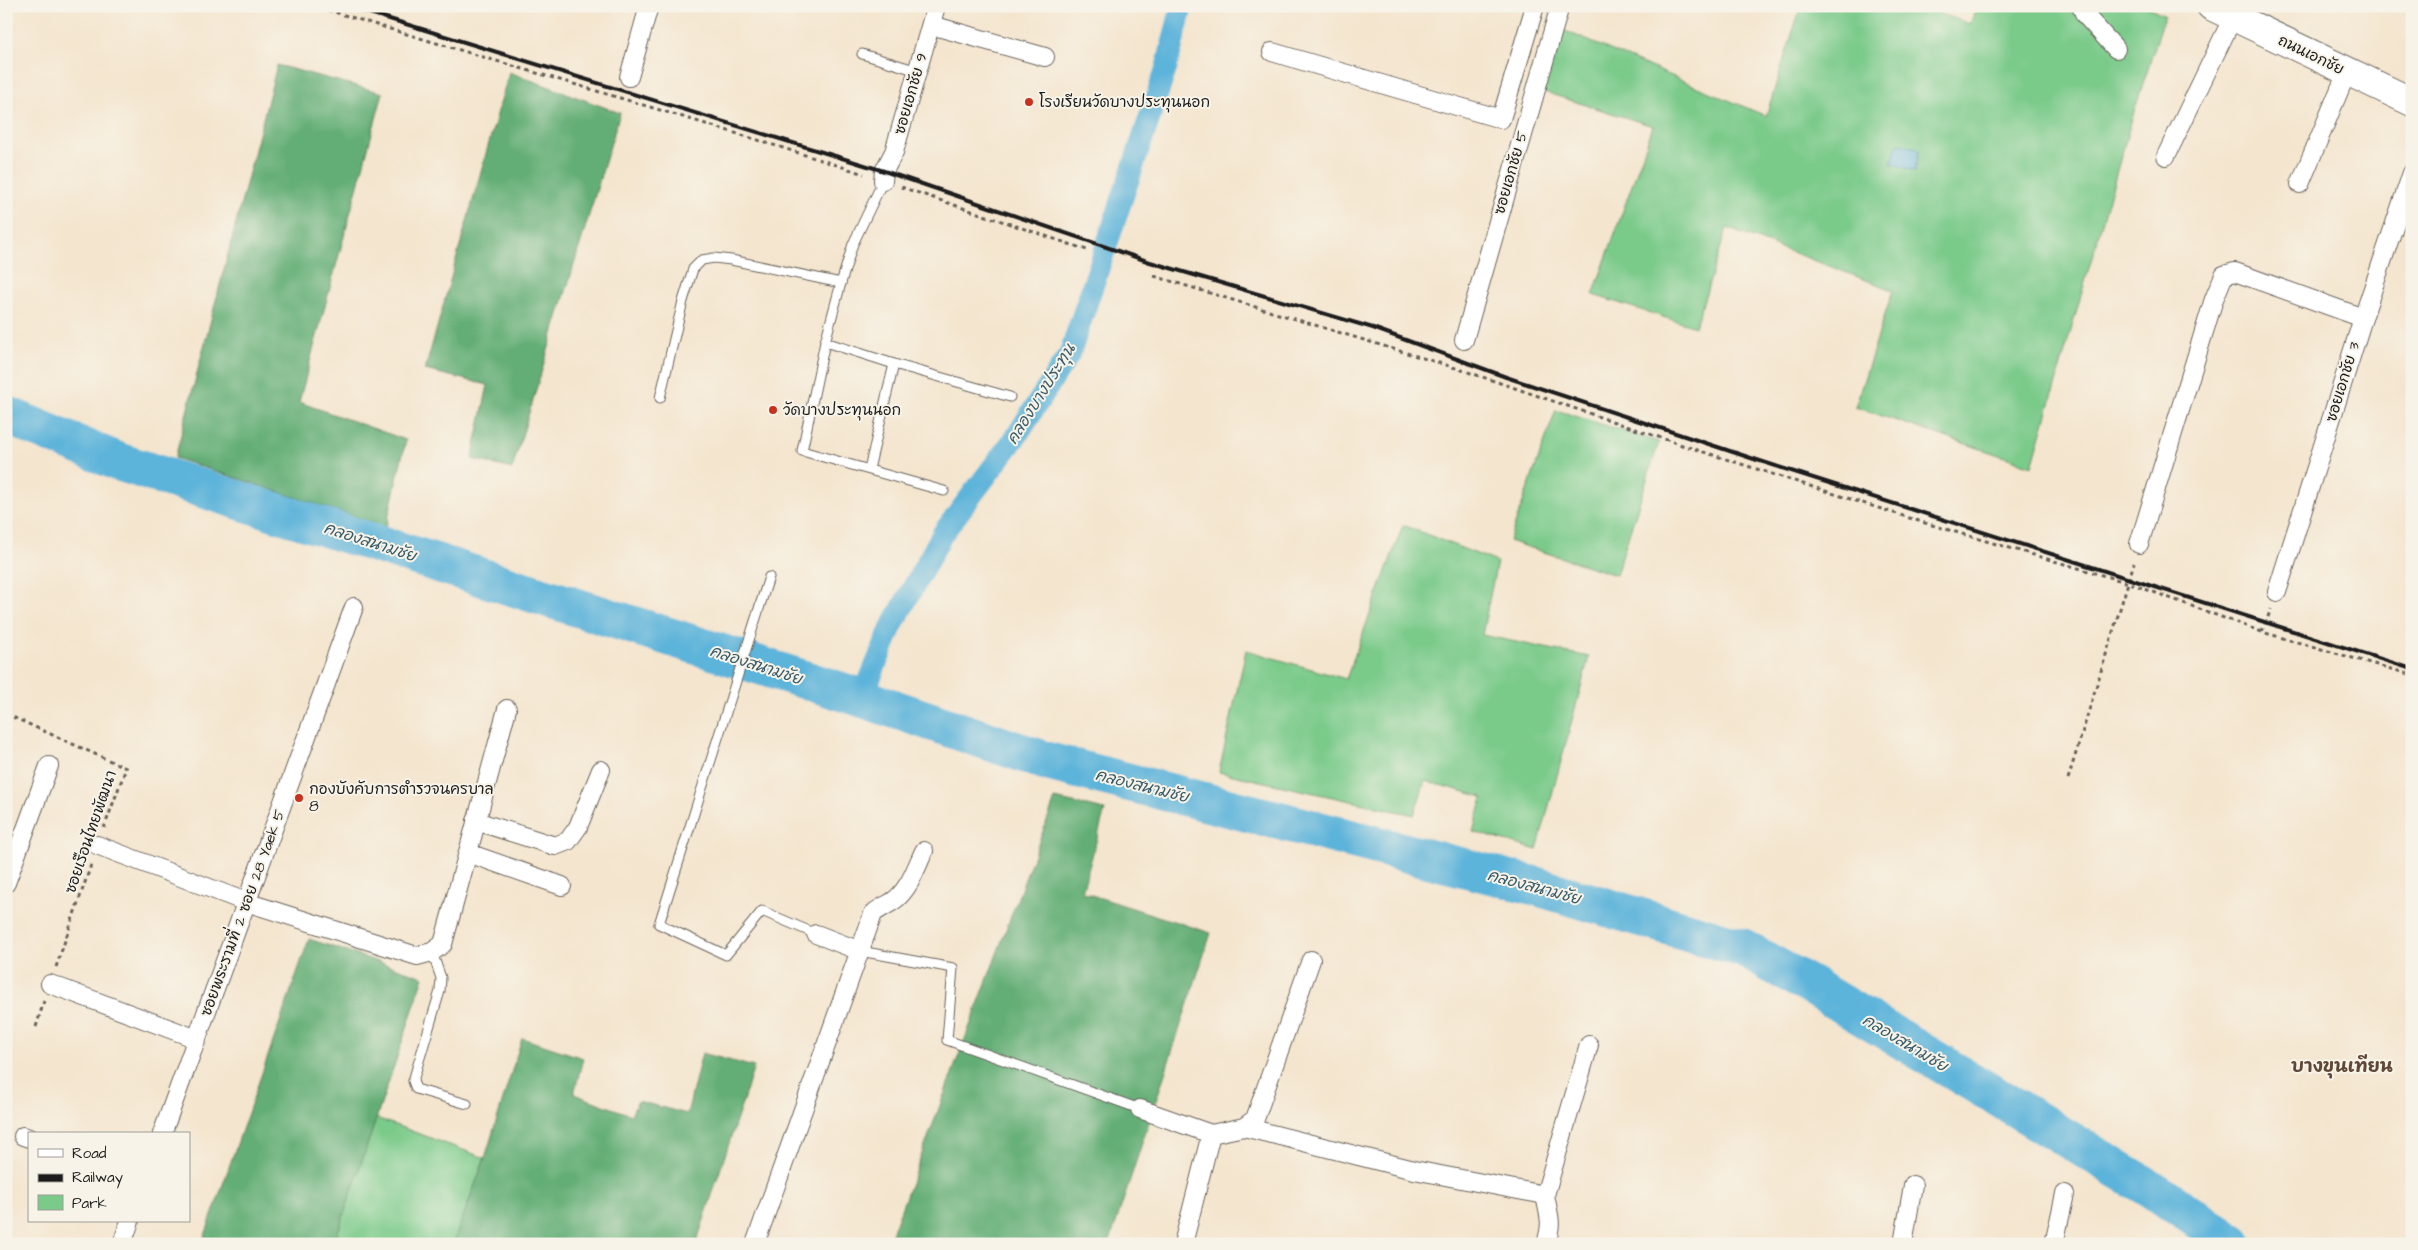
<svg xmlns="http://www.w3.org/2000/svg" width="2418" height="1250" viewBox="0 0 2418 1250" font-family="'Architects Daughter','Playpen Sans Thai',sans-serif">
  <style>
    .green { fill: #7aca8a; stroke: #4b7353 }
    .forest { fill: #63ae76; stroke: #406549 }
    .water { fill: #5db4da; stroke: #3c687b }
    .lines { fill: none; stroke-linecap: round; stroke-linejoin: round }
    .canal { stroke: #5db4da; stroke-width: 22 }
    .river { stroke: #5db4da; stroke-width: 39 }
    .lane-casing { stroke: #68625a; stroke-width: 11 }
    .street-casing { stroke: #68625a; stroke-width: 20 }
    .primary-casing { stroke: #68625a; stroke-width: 30 }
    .path { stroke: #68625a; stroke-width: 3; stroke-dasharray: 4 4; stroke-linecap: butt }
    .lane { stroke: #fff; stroke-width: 9 }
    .street { stroke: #fff; stroke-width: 18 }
    .primary { stroke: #fff; stroke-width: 28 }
    .rail { stroke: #1c1c1c; stroke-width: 4 }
    .poi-dot { fill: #c8321e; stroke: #f7f3e8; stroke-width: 2 }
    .labels { text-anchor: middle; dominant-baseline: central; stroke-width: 4; stroke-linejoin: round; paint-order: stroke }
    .street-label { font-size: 15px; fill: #1c1c1c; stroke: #f7f3e8 }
    .poi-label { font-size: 15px; fill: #1c1c1c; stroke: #f7f3e8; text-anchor: start }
    .water-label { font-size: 16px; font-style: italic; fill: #365968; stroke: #f7f3e8 }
    .quarter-label { font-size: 18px; font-weight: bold; fill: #604838; stroke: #f7f3e8 }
  </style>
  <rect width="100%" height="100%" fill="#f7f3e8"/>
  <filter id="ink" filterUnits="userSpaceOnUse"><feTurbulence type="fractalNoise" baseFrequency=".02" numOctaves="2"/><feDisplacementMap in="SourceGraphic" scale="10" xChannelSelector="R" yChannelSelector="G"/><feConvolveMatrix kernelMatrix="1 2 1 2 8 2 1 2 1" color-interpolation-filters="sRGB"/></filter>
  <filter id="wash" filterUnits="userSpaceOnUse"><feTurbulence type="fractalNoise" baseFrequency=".0096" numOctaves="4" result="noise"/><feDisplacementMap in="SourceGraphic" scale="20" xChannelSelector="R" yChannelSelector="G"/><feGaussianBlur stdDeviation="1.12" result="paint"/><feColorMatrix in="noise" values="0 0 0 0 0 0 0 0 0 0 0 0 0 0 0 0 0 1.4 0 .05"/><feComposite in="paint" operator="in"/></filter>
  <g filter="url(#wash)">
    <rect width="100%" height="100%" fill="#f4e5ce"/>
    <g class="green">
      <path d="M1801,6h119l50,18 7,-18h169l19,9 -32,100 -101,351 -177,-59 38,-117 -166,-62 -32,99 -102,-32 60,-169 -112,-35 22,-61 203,86z"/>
      <path d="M1556,410l103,32 -43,133 -107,-34z"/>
      <path d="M1403,525l94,37 -15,73 107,22 -52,193 -64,-18 10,-35 -58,-16 -11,34 -195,-43 27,-122 100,29z"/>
      <path d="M376,1118l109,40 -32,86h-119z"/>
    </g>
    <g class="forest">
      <path d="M277,65l106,28 -84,309 107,38 -20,87 -211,-69z"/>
      <path d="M509,72l111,41 -108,356 -40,-10 16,-74 -63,-15z"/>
      <path d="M1055,799l50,11 -23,82 129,41 -102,311h-221z"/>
      <path d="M309,939l115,38 -90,267h-132z"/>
      <path d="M522,1038l61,20 -9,36 57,21 7,-14 49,13 15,-61 52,14 -58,177h-243l32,-86z"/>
    </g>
    <path class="water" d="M1898,143l22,6 -5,22 -24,-8z"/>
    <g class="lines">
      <path class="canal" d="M862,698l30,-72 51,-93 72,-95 55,-85 96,-284 16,-63"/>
      <path class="river" d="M6,415l113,47 743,236 187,64 483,123 211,63 70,39 345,206 76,51"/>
    </g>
  </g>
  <g filter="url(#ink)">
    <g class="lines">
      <defs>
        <g id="lane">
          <path d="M862,54l56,17"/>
          <path d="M883,181l-30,63 -12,39 -16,59 -23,109 142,40"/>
          <path d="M825,342l69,22 -25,105"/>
          <path d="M894,364l116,33"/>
          <path d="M660,398l23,-97 10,-32 9,-9 12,-2 17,2 110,23"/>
          <path d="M769,577l-110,347 67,31 36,-44 54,23"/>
          <path d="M860,951l93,17 -6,72 193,69"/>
          <path d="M432,952l9,26 -1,13 -27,90 3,8 51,15"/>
        </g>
        <g id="street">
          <path d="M2081,6l4,9 31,34"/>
          <path d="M931,25l114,32"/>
          <path d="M1272,52l229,67 34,-113"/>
          <path d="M629,77l20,-71"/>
          <path d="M2166,156l67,-139"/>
          <path d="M883,181l1,-10 10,-19 42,-146"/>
          <path d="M2300,184l47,-112"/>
          <path d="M1464,340l96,-334"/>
          <path d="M2139,544l75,-245 10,-24 11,-3 128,46"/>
          <path d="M2277,592l86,-274 49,-145"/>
          <path d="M476,821l79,25 13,-5 10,-14 23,-57"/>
          <path d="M97,845l149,57 171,54 15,-4 11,-8 64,-235"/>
          <path d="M468,853l94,33"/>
          <path d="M6,883l43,-117"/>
          <path d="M816,934l44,17"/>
          <path d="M50,984l147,55"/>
          <path d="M1140,1109l71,25"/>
          <path d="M1244,1127l170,43 131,25"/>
          <path d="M162,1134l192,-527"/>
          <path d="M23,1136l6,2"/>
          <path d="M122,1244l8,-23"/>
          <path d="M755,1244l118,-330c7,-7 16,-9 23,-15 14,-12 20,-31 28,-48"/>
          <path d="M1183,1244l28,-110 33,-7 11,-8 56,-159"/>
          <path d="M1546,1244c7,-24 3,-26 -1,-49l44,-150"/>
          <path d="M1903,1244l10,-59"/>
          <path d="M2054,1244l11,-50"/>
        </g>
        <path id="primary" d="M2211,6l201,96"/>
      </defs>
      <use href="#lane" class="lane-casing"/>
      <use href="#street" class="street-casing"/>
      <use href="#primary" class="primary-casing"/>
      <g class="path">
        <path d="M328,10c178,55 359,106 536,164"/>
        <path d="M901,187l186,63"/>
        <path d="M1154,276l305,93 223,76 243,78 204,60 133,49 150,43"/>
        <path d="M2262,632l9,-23"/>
        <path d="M6,714l120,54 -22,60"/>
        <path d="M2068,779l66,-216"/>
        <path d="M2412,955l-3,8 3,6"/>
        <path d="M56,967l36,-105"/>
        <path d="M36,1027l8,-26"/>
      </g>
      <use href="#lane" class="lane"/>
      <use href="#street" class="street"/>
      <use href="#primary" class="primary"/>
      <path class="rail" d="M347,6l537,165 266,91 223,66 133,49 251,83 655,209"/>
    </g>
  </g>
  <g class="poi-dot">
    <circle cx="1029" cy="102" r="5"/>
    <circle cx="773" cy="410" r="5"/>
    <circle cx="299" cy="798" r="5"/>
  </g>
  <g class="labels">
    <g class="street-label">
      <text transform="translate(2311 55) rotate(26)">ถนนเอกชัย</text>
      <text transform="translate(911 94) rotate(-74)">ซอยเอกชัย 9</text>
      <text transform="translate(1511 173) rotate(-74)">ซอยเอกชัย 5</text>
      <text transform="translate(2343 382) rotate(-73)">ซอยเอกชัย 3</text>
      <text transform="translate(91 832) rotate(-71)">ซอยเรือนไทยพัฒนา</text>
      <text transform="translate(243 913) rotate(-70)">ซอยพระรามที่ 2 ซอย 28 Yaek 5</text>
    </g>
    <g class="poi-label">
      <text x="1039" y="102">โรงเรียนวัดบางประทุนนอก</text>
      <text x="783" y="410">วัดบางประทุนนอก</text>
      <text x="309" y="789">กองบังคับการตำรวจนครบาล<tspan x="309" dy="17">8</tspan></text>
    </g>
    <g class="water-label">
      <text transform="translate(1041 394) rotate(-58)">คลองบางประทุน</text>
      <text transform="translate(370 542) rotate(18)">คลองสนามชัย</text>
      <text transform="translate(756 665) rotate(18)">คลองสนามชัย</text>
      <text transform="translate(1142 786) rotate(14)">คลองสนามชัย</text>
      <text transform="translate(1534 887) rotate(15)">คลองสนามชัย</text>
      <text transform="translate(1905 1043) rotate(31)">คลองสนามชัย</text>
    </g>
    <g class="quarter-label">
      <text x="2342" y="1066">บางขุนเทียน</text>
    </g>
  </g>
  <rect width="2418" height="1250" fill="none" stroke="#f7f3e8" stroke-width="25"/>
  <rect x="28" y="1132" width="162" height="90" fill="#f7f3e8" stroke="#9f9d96"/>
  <rect x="38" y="1149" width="25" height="8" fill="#ffffff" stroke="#9f9d96"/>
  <text x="72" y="1158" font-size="15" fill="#1c1c1c">Road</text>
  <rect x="38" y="1174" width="25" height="8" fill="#1c1c1c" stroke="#9f9d96"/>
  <text x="72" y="1182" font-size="15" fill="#1c1c1c">Railway</text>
  <rect x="38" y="1195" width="25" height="15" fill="#7aca8a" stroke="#9f9d96"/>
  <text x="72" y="1208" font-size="15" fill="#1c1c1c">Park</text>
</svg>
